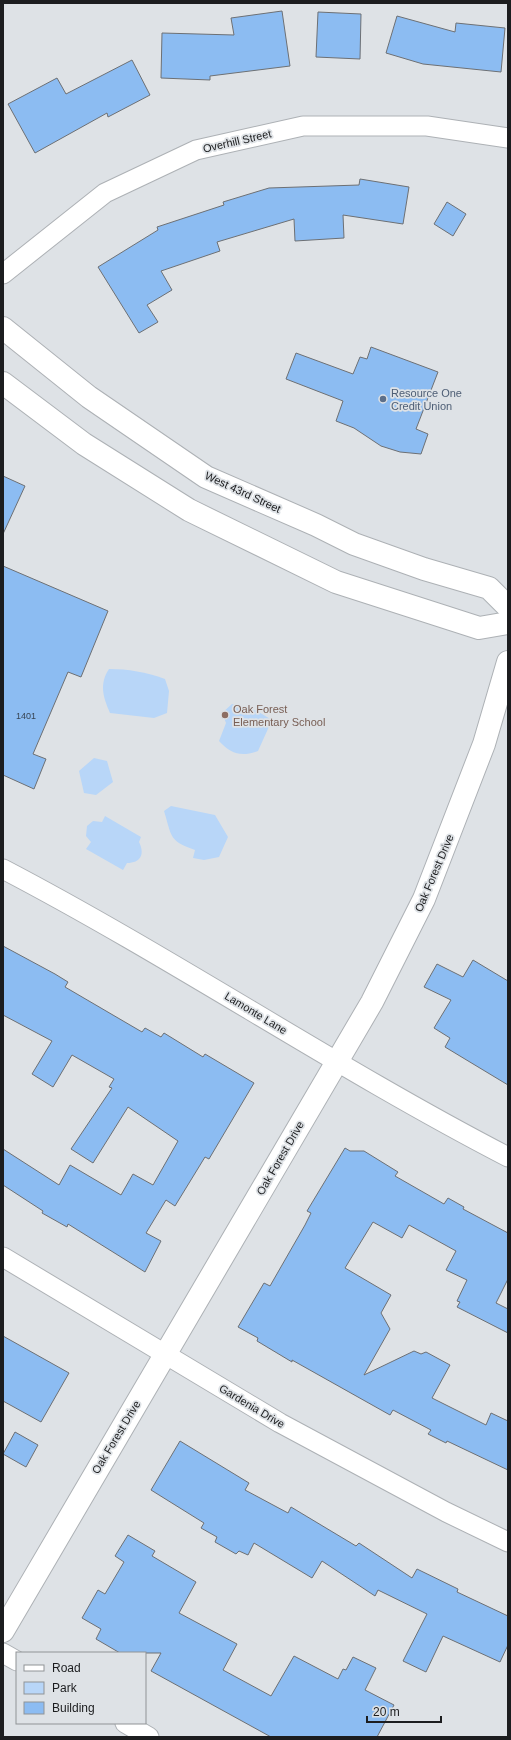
<svg xmlns="http://www.w3.org/2000/svg" width="511" height="1740" viewBox="0 0 511 1740" font-family="Arial,sans-serif">
  <style>
    .green { fill: #b8d6f8 }
    .building { fill: #8cbcf2; stroke: #6d7074 }
    .lines { fill: none; stroke-linecap: round; stroke-linejoin: round }
    .minor-casing { stroke: #adb1b5; stroke-width: 21 }
    .tertiary-casing { stroke: #adb1b5; stroke-width: 24 }
    .secondary-casing { stroke: #adb1b5; stroke-width: 24 }
    .minor { stroke: #fff; stroke-width: 19 }
    .tertiary { stroke: #fff; stroke-width: 22 }
    .secondary { stroke: #fff; stroke-width: 22 }
    .service-dot { fill: #5c6f8a; stroke: #dee2e6; stroke-width: 1.5 }
    .education-dot { fill: #8d6e63; stroke: #dee2e6; stroke-width: 1.5 }
    .labels { text-anchor: middle; dominant-baseline: central; stroke-width: 3.5; stroke-linejoin: round; paint-order: stroke }
    .number-label { font-size: 9px; fill: #384554 }
    .street-label { font-size: 11px; fill: #1c1d1f; stroke: #dee2e6 }
    .service-label { font-size: 11px; fill: #4e5e75; stroke: #dee2e6; text-anchor: start }
    .education-label { font-size: 11px; fill: #785e54; stroke: #dee2e6; text-anchor: start }
  </style>
  <rect width="100%" height="100%" fill="#dee2e6"/>
  <g class="green">
    <path d="M109,669c19,0 37,3 56,10l4,12 -2,22 -13,5 -44,-5c-7,-16 -11,-29 -1,-44z"/>
    <path d="M232,704l25,7 15,9 -14,31c-17,6 -27,3 -39,-10l7,-18 -4,-10z"/>
    <path d="M94,758l13,3 6,21 -17,13 -12,-2 -5,-22z"/>
    <path d="M171,806l44,9 13,22 -9,20 -15,3 -11,-2 2,-8c-26,-9 -23,-13 -31,-39z"/>
    <path d="M105,816l36,21 -2,5c6,12 2,21 -12,21l-4,7 -37,-21 5,-7 -5,-6 1,-10 6,-5 9,1z"/>
  </g>
  <g class="building">
    <path d="M282,11l8,55 -80,10v4l-49,-2 1,-45 72,2 -3,-17z"/>
    <path d="M318,12l43,2 -1,45 -44,-2z"/>
    <path d="M397,16l58,16 1,-9 49,5 -4,44 -78,-8 -37,-11z"/>
    <path d="M132,60l18,35 -42,22 -1,-4 -72,40 -27,-49 49,-26 9,16z"/>
    <path d="M360,179l49,8 -6,37 -60,-9 1,23 -49,3 -1,-22 -77,23 3,9 -59,20 11,19 -25,15 11,17 -19,11 -41,-66 60,-37 -1,-3 67,-22 -1,-3 46,-14 90,-3z"/>
    <path d="M447,202l19,12 -13,22 -19,-12z"/>
    <path d="M371,347l67,25 -22,57 12,5 -7,20 -21,-2 -19,-6 -27,-18 -18,-7 7,-20 -57,-22 10,-26 57,21 7,-17 7,2z"/>
    <path d="M3,476l22,10 -22,48z"/>
    <path d="M3,566l105,45 -27,66 -13,-5 -35,82 13,5 -12,30 -31,-14z"/>
    <path d="M3,946l52,28 13,8 -3,5 77,45 3,-4 16,9 3,-4 39,24 2,-3 49,29 -45,76 -4,-2 -30,49 -9,-6 -20,33 15,8 -16,31 -77,-48 -1,3 -25,-14 1,-2 -40,-26v-36l56,36 11,-20 51,30 12,-21 20,11 25,-44 -50,-34 -35,56 -22,-14 41,-61 -3,-1 5,-8 -42,-24 -19,32 -21,-13 20,-33 -49,-26z"/>
    <path d="M473,960l35,21v104l-63,-38 5,-9 -16,-10 17,-28 -27,-13 13,-23 26,13z"/>
    <path d="M345,1148l5,3h14l34,21 -3,4 49,28 4,-6 16,9 -1,2 45,24v46l-12,24 12,6v24l-51,-26 3,-5 -3,-1 10,-21 -21,-10 10,-19 -47,-26 -7,13 -29,-16 -28,46 46,27 -10,18 9,16 -26,46 50,-24 7,3 5,-2 24,13 -18,33 54,27 5,-12 17,8v49l-61,-29 -1,2 -18,-9 3,-4 -38,-20 -3,5 -98,-55v2l-35,-21 1,-3 -20,-11 26,-44 6,3 35,-61 6,-12 -4,-2z"/>
    <path d="M3,1336l66,37 -28,49 -38,-21z"/>
    <path d="M15,1432l23,13 -12,22 -23,-13z"/>
    <path d="M180,1441l69,42 -4,7 43,23 3,-6 65,39 3,-3 53,35 5,-9 41,20 -1,3 51,24v29l-8,17 -57,-26 -17,36 -23,-11 24,-47 -49,-24 -3,6 -53,-35 -10,17 -58,-35 -6,12 -9,-4 -3,3 -21,-12 2,-5 -16,-9 3,-5 -53,-33z"/>
    <path d="M128,1535l27,16 -3,5 44,26 -17,31 58,31 -14,26 48,26 23,-40 44,23 5,-10 3,1 7,-13 23,11 -11,22 29,15 -17,32h-106l-120,-66 10,-18h-41l-24,-14 5,-10 -19,-11 16,-28 7,4 19,-32 -9,-6z"/>
  </g>
  <g class="lines">
    <defs>
      <g id="minor">
        <path d="M3,274l102,-81 91,-43 107,-24h124l81,12"/>
        <path d="M3,869c172,90 333,199 505,288"/>
        <path d="M3,1257l277,166 166,89 62,30"/>
        <path d="M3,1653l14,8"/>
        <path d="M125,1723l24,14"/>
      </g>
      <path id="tertiary" d="M3,1631l369,-629 52,-103 60,-155 24,-82"/>
      <g id="secondary">
        <path d="M3,328l86,69 117,80 110,48 38,19 70,25 65,19 19,19"/>
        <path d="M3,383l81,61 105,66 147,72 143,46 29,-5"/>
      </g>
    </defs>
    <use href="#minor" class="minor-casing"/>
    <use href="#tertiary" class="tertiary-casing"/>
    <use href="#secondary" class="secondary-casing"/>
    <use href="#minor" class="minor"/>
    <use href="#tertiary" class="tertiary"/>
    <use href="#secondary" class="secondary"/>
  </g>
  <circle class="service-dot" cx="383" cy="399" r="4"/>
  <circle class="education-dot" cx="225" cy="715" r="4"/>
  <g class="labels">
    <g class="number-label">
      <text x="26" y="716">1401</text>
    </g>
    <g class="street-label">
      <text transform="translate(237 141) rotate(-13)">Overhill Street</text>
      <text transform="translate(243 492) rotate(25)">West 43rd Street</text>
      <text transform="translate(434 873) rotate(-67)">Oak Forest Drive</text>
      <text transform="translate(256 1013) rotate(31)">Lamonte Lane</text>
      <text transform="translate(280 1158) rotate(-60)">Oak Forest Drive</text>
      <text transform="translate(252 1406) rotate(31)">Gardenia Drive</text>
      <text transform="translate(116 1437) rotate(-59)">Oak Forest Drive</text>
    </g>
    <g class="service-label">
      <text x="391" y="393">Resource One<tspan x="391" dy="13">Credit Union</tspan></text>
    </g>
    <g class="education-label">
      <text x="233" y="709">Oak Forest<tspan x="233" dy="13">Elementary School</tspan></text>
    </g>
  </g>
  <rect width="511" height="1740" fill="none" stroke="#1c1d1f" stroke-width="8"/>
  <rect x="16" y="1652" width="130" height="72" fill="#dee2e6" stroke="#909396"/>
  <rect x="24" y="1665" width="20" height="6" fill="#ffffff" stroke="#909396"/>
  <text x="52" y="1672" font-size="12" fill="#1c1d1f">Road</text>
  <rect x="24" y="1682" width="20" height="12" fill="#b8d6f8" stroke="#909396"/>
  <text x="52" y="1692" font-size="12" fill="#1c1d1f">Park</text>
  <rect x="24" y="1702" width="20" height="12" fill="#8cbcf2" stroke="#909396"/>
  <text x="52" y="1712" font-size="12" fill="#1c1d1f">Building</text>
  <path d="M367 1716v6h74v-6" fill="none" stroke="#1c1d1f" stroke-width="2"/>
  <text x="373" y="1716" font-size="12" fill="#1c1d1f" stroke="#dee2e6" stroke-width="3" paint-order="stroke">20 m</text>
</svg>
